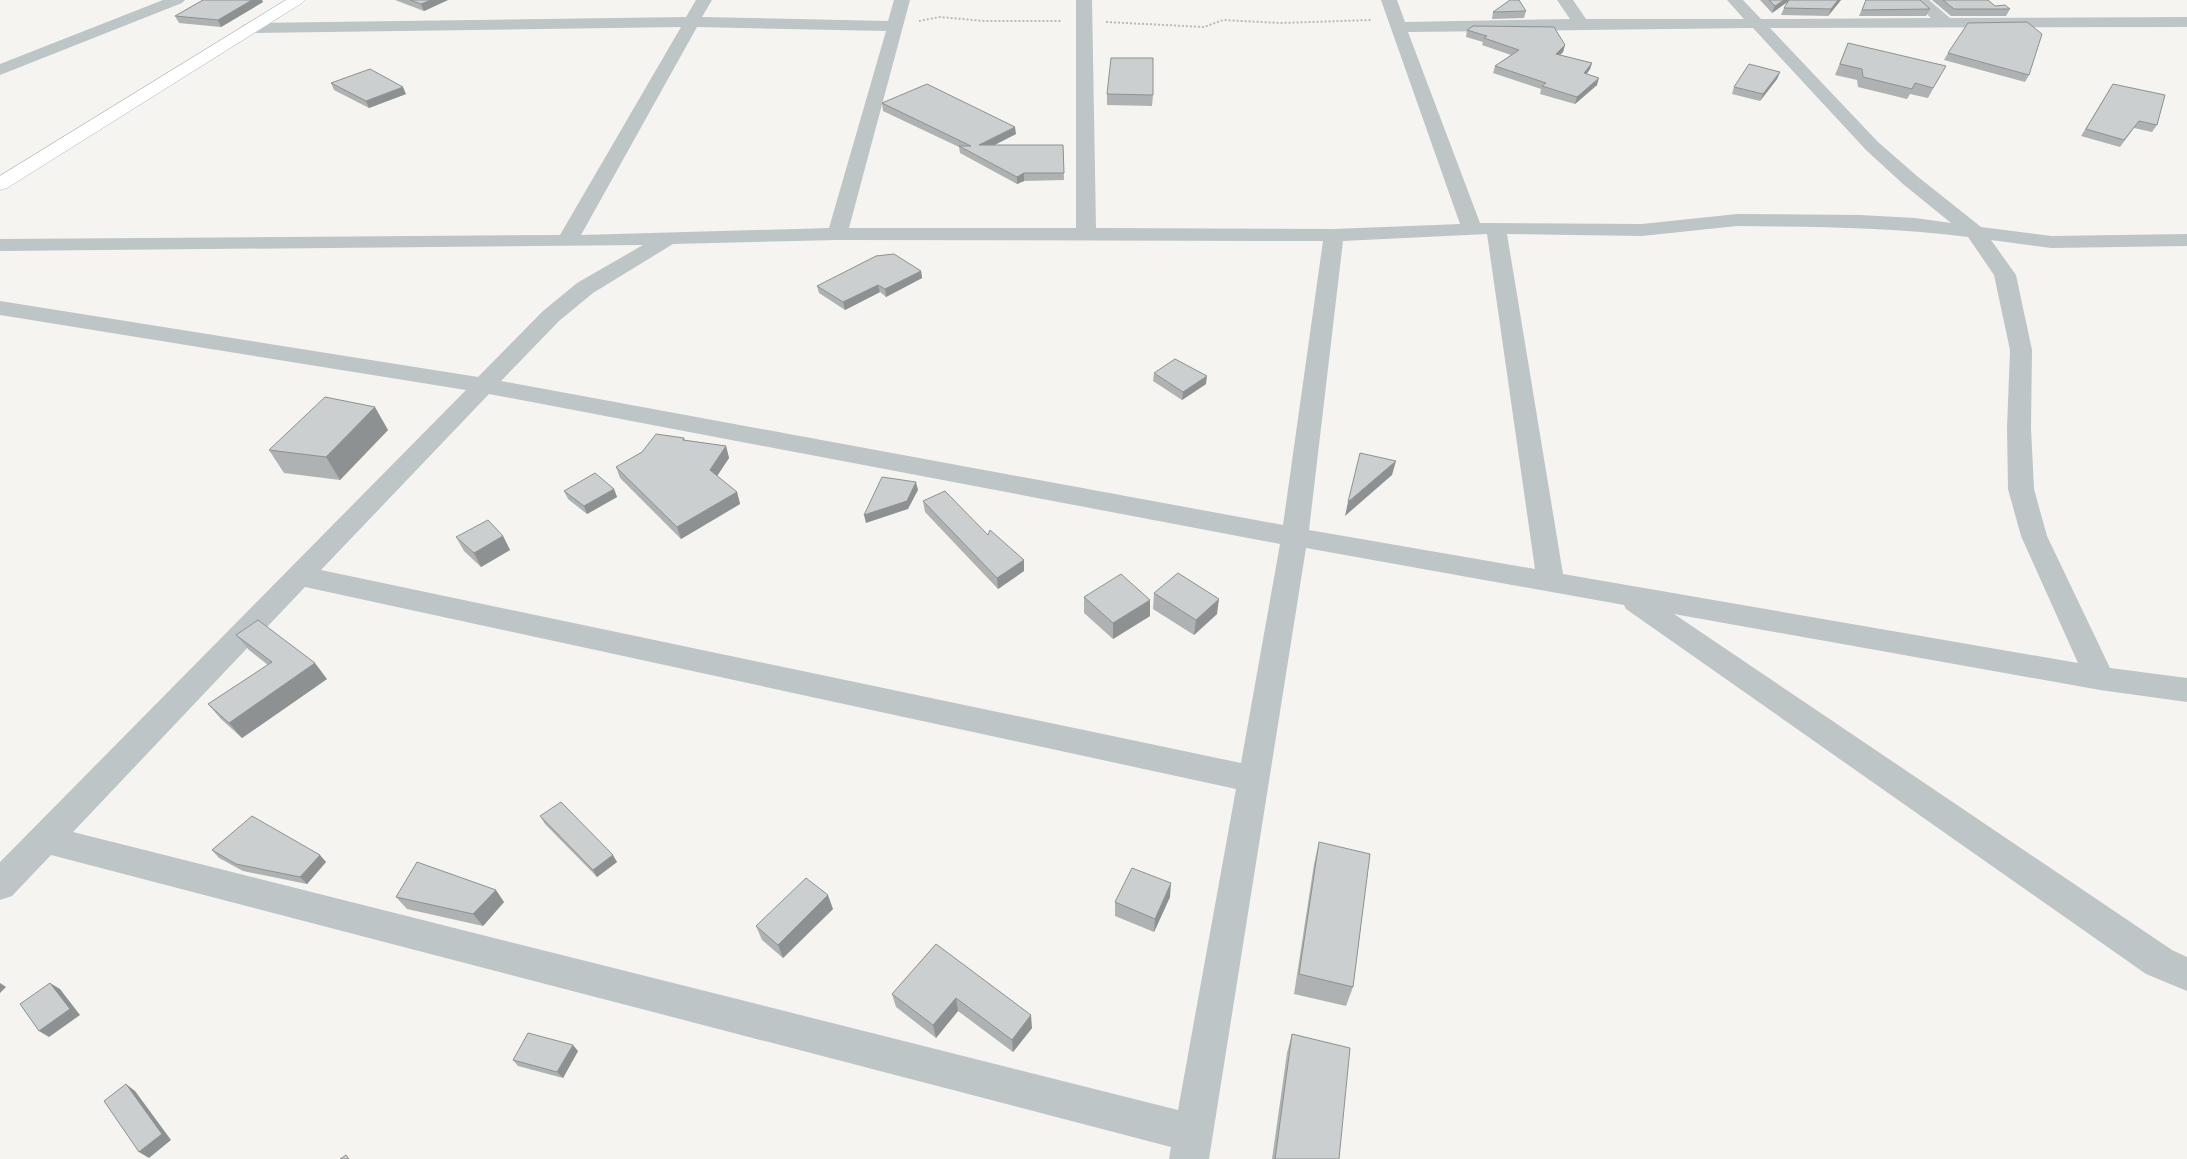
<svg xmlns="http://www.w3.org/2000/svg" width="2187" height="1159" viewBox="0 0 2187 1159" font-family="Mulish,sans-serif">
  <style>
    .lines { fill: none; stroke-linecap: round; stroke-linejoin: round }
    .secondary-casing { stroke: #aeb7ba; stroke-width: 1 }
    .path { stroke: #b6bbbc; stroke-width: 2; stroke-dasharray: 2 2; stroke-linecap: butt }
    .street { fill: #bec5c7; fill-rule: evenodd }
    .secondary { fill: #fff; fill-rule: evenodd }
    .wall { fill: #afb2b3 }
    .shaded-wall { fill: #8e9192 }
    .building { fill: #cbcfd0; stroke: #8e9192 }
  </style>
  <rect width="100%" height="100%" fill="#f5f4f0"/>
  <g class="lines">
    <defs>
      <path id="secondary" d="M286,0h19l-3,3 -295,185 -7,2v-14z"/>
    </defs>
    <use href="#secondary" class="secondary-casing"/>
    <g class="path">
      <path d="M919,21l21,-4 44,4h78"/>
      <path d="M1106,22l98,5 19,-7 57,3 91,-3"/>
    </g>
    <g class="street">
      <path d="M163,0h22l-3,3 -182,72v-11z"/>
      <path d="M696,0h16l-10,17 186,4 6,-21h16l-61,228h227v-228h16l4,228 238,1 126,-5 -79,-224h16l8,22 165,-3 -13,-19h16l13,19h158l-17,-19h16l18,19 170,-1 -19,-18h17l21,18 237,-1v10l-417,1 108,114 39,34 64,51 70,9 136,-2v12l-136,2 -60,-8 25,35 16,75 -1,78 3,61 13,47 63,132 77,10v24l-87,-12 -426,-76 498,336 15,7v34l-41,-17 -520,-365 -2,-4 -318,-57 -97,611h-40l2,-12 -1120,-292 -39,41 -12,4v-38l466,-472 -466,-75v-14l478,76 65,-66 34,-28 66,-38 -643,6v-12l560,-4 121,-208 -432,6 -6,-2 -2,-3 2,-3 6,-2 437,-6zM697,27l189,4 -57,197 -248,7zM1753,28l113,122 37,34 48,39 -36,-5 -55,-3 -123,-1 -95,10 -162,-1 -72,-191zM1737,226c78,1 154,1 231,11l26,38 16,75 -3,78 1,61 13,47 57,127 -515,-89 -56,-340 135,2zM1487,234l48,335 -226,-39 34,-289zM837,240l486,1 -40,284 -782,-144 58,-60 34,-28 80,-49zM489,394l791,150 -39,219 -920,-193zM305,587l931,202 -58,321 -1105,-278z"/>
    </g>
    <use href="#secondary" class="secondary"/>
  </g>
  <g class="wall">
    <path d="M203,0h59l1,2 -42,25 -42,-4 -4,-7z"/>
    <path d="M395,0h53l-24,11z"/>
    <path d="M1760,0h81l-13,16 -47,-1 3,-7 5,-7 -17,12z"/>
    <path d="M1866,0l64,9 -4,7h-67z"/>
    <path d="M1932,0h56l7,6 15,3 -4,7h-55z"/>
    <path d="M1526,11l-2,7 -32,1 1,-7z"/>
    <path d="M1467,30l98,15 -2,7 -3,3 32,8 -2,6 -3,5 10,11 -22,19 -35,-10 1,-5 -48,-16 2,-7 16,-11 -29,-10 1,-3 -17,-5z"/>
    <path d="M1848,43l92,33 -12,22 -18,-4 -3,5 -49,-12 -1,-7 -22,-5z"/>
    <path d="M1948,53l81,22 -4,7 -81,-22z"/>
    <path d="M1780,72l-3,7 -17,22 -28,-7 2,-7z"/>
    <path d="M331,83l75,11 -37,14 -35,-18z"/>
    <path d="M2113,84l44,41 -5,7 -18,-4 -14,19 -39,-11z"/>
    <path d="M1107,94l46,1 -1,11 -45,-1z"/>
    <path d="M882,103l134,31 -22,11h69l1,35 -40,1 -7,3 -57,-31 -1,-6 -76,-36z"/>
    <path d="M921,271l1,7 -36,19 -6,-5 -35,18 -26,-17 -2,-7z"/>
    <path d="M1154,373l52,11 -24,16 -29,-19z"/>
    <path d="M388,430l-48,50 -56,-7 -15,-23z"/>
    <path d="M684,438l1,2 41,6 3,12 -12,18 20,16 3,12 -59,35 -61,-61 -4,-11 26,-15z"/>
    <path d="M614,489l3,8 -30,17 -19,-15 -4,-8z"/>
    <path d="M923,501l101,59v11l-26,18 -73,-77z"/>
    <path d="M503,536l7,14 -29,17 -17,-16 -8,-14z"/>
    <path d="M1154,593l63,21 -23,21 -41,-26z"/>
    <path d="M1084,597l66,19 -37,23 -29,-26z"/>
    <path d="M236,635l91,44 -85,59 -21,-19 -13,-15 60,-39 -19,-15z"/>
    <path d="M540,816l77,46 -20,15 -52,-53z"/>
    <path d="M1319,842l34,145 -7,19 -52,-12 20,-130z"/>
    <path d="M212,850l114,12 -19,22 -64,-13 -24,-13z"/>
    <path d="M396,897l108,5 -21,24 -76,-17z"/>
    <path d="M1170,897l-16,35 -39,-16v-14z"/>
    <path d="M833,909l-50,49 -21,-18 -6,-14z"/>
    <path d="M936,944l96,84 -19,24 -55,-41 -22,27 -40,-31 -4,-13z"/>
    <path d="M1292,1034l47,125h-67l15,-106z"/>
    <path d="M578,1051l-15,27 -45,-12 -5,-6z"/>
  </g>
  <g class="shaded-wall">
    <path d="M252,0h10l1,2 -42,25 -3,-7z"/>
    <path d="M431,0h17l-24,11 -3,-7z"/>
    <path d="M1784,0h6l-18,13 3,-7z"/>
    <path d="M1838,0h3l-13,16 3,-7z"/>
    <path d="M1565,45l-2,7 -9,9 2,-7z"/>
    <path d="M1592,63l-2,6 -8,11 2,-7z"/>
    <path d="M1780,72l-3,7 -17,22 3,-7z"/>
    <path d="M1599,78l-2,7 -22,19 2,-7z"/>
    <path d="M403,87l3,7 -37,14 -3,-7z"/>
    <path d="M1015,127l1,7 -37,19v-8z"/>
    <path d="M1024,173v8l-7,3v-7z"/>
    <path d="M921,271l1,7 -36,19 -1,-8z"/>
    <path d="M878,285l2,7 -35,18 -2,-8z"/>
    <path d="M1207,376l-1,8 -24,16 1,-8z"/>
    <path d="M375,407l13,23 -48,50 -14,-23z"/>
    <path d="M726,446l3,12 -16,24 -3,-12z"/>
    <path d="M1396,461l-4,14 -47,41 3,-14z"/>
    <path d="M916,482l2,8 -10,19 -42,14 -2,-8z"/>
    <path d="M614,489l3,8 -30,17 -3,-8z"/>
    <path d="M737,492l3,12 -59,35 -4,-12z"/>
    <path d="M503,536l7,14 -29,17 -7,-14z"/>
    <path d="M1024,560v11l-26,18 -1,-11z"/>
    <path d="M1219,599l-2,15 -23,21 2,-15z"/>
    <path d="M1150,600v16l-37,23v-16z"/>
    <path d="M315,663l12,16 -85,59 -13,-15z"/>
    <path d="M320,855l6,7 -19,22 -7,-7z"/>
    <path d="M613,855l4,7 -20,15 -4,-7z"/>
    <path d="M1171,883l-1,14 -16,35 1,-13z"/>
    <path d="M496,890l8,12 -21,24 -10,-12z"/>
    <path d="M828,895l5,14 -50,49 -5,-13z"/>
    <path d="M0,983l6,4 -6,6z"/>
    <path d="M50,983l10,6 20,26 -31,22 -10,-6z"/>
    <path d="M956,998l2,13 -22,27 -3,-13z"/>
    <path d="M1031,1015l1,13 -19,24 -1,-12z"/>
    <path d="M573,1045l5,6 -15,27 -6,-6z"/>
    <path d="M126,1084l9,7 36,49 -22,18 -10,-6z"/>
  </g>
  <g class="building">
    <path d="M203,0h49l-34,20 -43,-4z"/>
    <path d="M410,0h21l-10,4z"/>
    <path d="M1510,0h9l7,11 -33,1z"/>
    <path d="M1769,0h15l-9,6z"/>
    <path d="M1789,0h49l-7,9 -47,-1z"/>
    <path d="M1866,0h54l10,9 -68,1z"/>
    <path d="M1943,0h45l7,6 10,-1 5,4h-56z"/>
    <path d="M2027,22l15,12 -13,41 -81,-22 20,-30z"/>
    <path d="M1473,26l81,1 11,18 -9,9 36,9 -8,10 15,5 -22,19 -35,-11 4,-3 -51,-17 24,-16 -35,-12 3,-2 -20,-6z"/>
    <path d="M1848,43l98,23 -13,22 -18,-5 -3,6 -49,-12 -1,-8 -22,-5z"/>
    <path d="M1111,58h42v37l-46,-1z"/>
    <path d="M1749,64l31,8 -17,22 -29,-7z"/>
    <path d="M370,69l33,18 -37,14 -35,-18z"/>
    <path d="M927,84l88,43 -36,18h84l1,28h-40l-7,4 -58,-31h12l-89,-43z"/>
    <path d="M2113,84l52,11 -8,30 -18,-4 -15,19 -38,-11z"/>
    <path d="M894,254l27,17 -36,18 -7,-4 -35,17 -26,-16 59,-30z"/>
    <path d="M1175,359l32,17 -24,16 -29,-19z"/>
    <path d="M325,397l50,10 -49,50 -57,-7z"/>
    <path d="M656,434l28,4 -1,2 43,6 -16,24 27,22 -60,35 -61,-60 26,-15z"/>
    <path d="M1360,453l36,8 -48,41z"/>
    <path d="M595,473l19,16 -30,17 -20,-15z"/>
    <path d="M882,477l34,5 -9,19 -43,14z"/>
    <path d="M945,491l43,44 2,-5 34,30 -27,18 -74,-77z"/>
    <path d="M488,520l15,16 -29,17 -18,-16z"/>
    <path d="M1178,573l41,26 -23,21 -42,-27z"/>
    <path d="M1121,574l29,26 -37,23 -29,-26z"/>
    <path d="M258,620l57,43 -86,60 -21,-19 64,-42 -36,-27z"/>
    <path d="M561,802l52,53 -20,15 -53,-54z"/>
    <path d="M252,816l68,39 -20,22 -64,-13 -24,-14z"/>
    <path d="M1319,842l51,12 -17,133 -54,-13z"/>
    <path d="M417,862l79,28 -23,24 -77,-17z"/>
    <path d="M1132,868l39,15 -16,36 -40,-17z"/>
    <path d="M806,878l22,17 -50,50 -22,-19z"/>
    <path d="M936,944l95,71 -19,25 -56,-42 -23,27 -41,-31z"/>
    <path d="M50,983l20,26 -31,22 -19,-27z"/>
    <path d="M528,1033l45,12 -16,27 -44,-12z"/>
    <path d="M1292,1034l58,14 -11,111h-64z"/>
    <path d="M126,1084l36,50 -23,18 -35,-51z"/>
    <path d="M346,1155l3,4h-9z"/>
  </g>
</svg>
